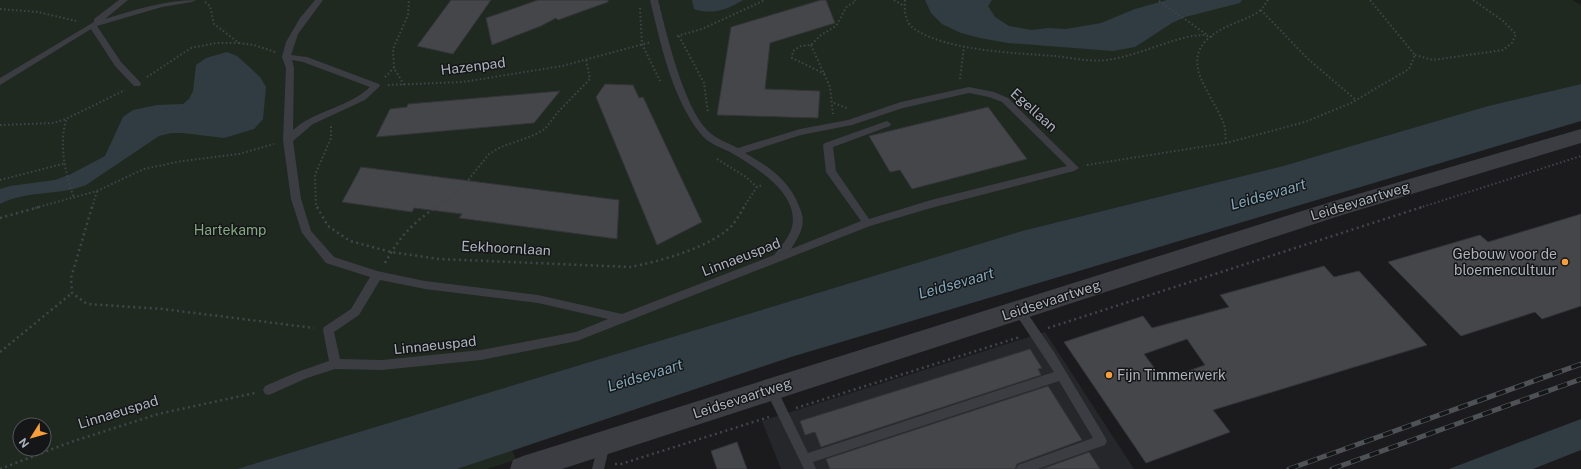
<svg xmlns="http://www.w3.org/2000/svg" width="1581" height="469" viewBox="0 0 1581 469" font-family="'Public Sans',sans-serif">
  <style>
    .built { fill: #26272a }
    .green { fill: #202920; fill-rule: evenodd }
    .water { fill: #303c42 }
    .building { fill: #45464a; stroke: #343539; fill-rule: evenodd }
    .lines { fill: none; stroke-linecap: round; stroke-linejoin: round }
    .path-far1 { stroke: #414549; stroke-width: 2; stroke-dasharray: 1.5 2.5; stroke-linecap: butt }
    .path { stroke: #414549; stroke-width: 2.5; stroke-dasharray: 2 3.5; stroke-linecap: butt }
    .service { fill: #3b3d42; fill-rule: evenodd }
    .tertiary { fill: #3b3d42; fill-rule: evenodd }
    .rail-casing { stroke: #4e5257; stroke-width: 5 }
    .rail { stroke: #151618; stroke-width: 3.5; stroke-dasharray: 10; stroke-linecap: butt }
    .poi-dot { fill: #f99f37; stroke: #151618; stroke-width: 1.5 }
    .labels { text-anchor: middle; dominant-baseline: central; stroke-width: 3; stroke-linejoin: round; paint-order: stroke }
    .street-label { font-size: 14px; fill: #adb4bd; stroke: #151618 }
    .park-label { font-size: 14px; fill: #86a883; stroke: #151618 }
    .poi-label { font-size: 14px; fill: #adb4bd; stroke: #151618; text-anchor: end }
    .water-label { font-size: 15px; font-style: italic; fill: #83a6b8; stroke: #151618 }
  </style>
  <rect width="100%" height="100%" fill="#1b1b1d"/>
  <path class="built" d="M1045,332l89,137h-353l-19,-48z"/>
  <g class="green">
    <path d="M0,0h1572l9,5v79l-93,22 -205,60 -261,65 -785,238h-237zM20,425h24v24h-24z"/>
    <path d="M512,450l4,10 -29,9h-30z"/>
  </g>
  <g class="water">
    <path d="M692,0h51c-16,10 -31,15 -49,9z"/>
    <path d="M925,0h67l-4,6 7,11 14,9 23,4 16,-2 18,1 35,-6 34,-14 32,-9h75l-2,3 -55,14 -13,6 -37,24 -22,4 -105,-8 -28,-5 -19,-5 -19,-9 -11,-11z"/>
    <path d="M227,52l10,4 8,7 15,14 6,10 -3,32 -9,10 -30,9 -41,-5h-12l-12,3 -73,49c-28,11 -59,5 -86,19v-15l10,-3 45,-6 16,-6 34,-18 18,-39 10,-7 24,-5 26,-1 6,-5 4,-8 3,-26 10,-7z"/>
    <path d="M1581,84v37l-790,236 -334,112h-220l785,-238 261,-65 205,-60z"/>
    <path d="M1581,419v31l-48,19h-84z"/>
  </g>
  <g class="building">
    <path d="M451,0h40l-38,54 -36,-8z"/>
    <path d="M538,0h70v2l-50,18 -2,-2 -15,8 -49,19 -6,-27z"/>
    <path d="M821,0h5l9,23 -65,20 -5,46 55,2 -2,27 -101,-3 14,-88z"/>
    <path d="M605,84l28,1 6,13 4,-1 59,125 -45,23 -61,-148z"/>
    <path d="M560,91l-26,32 -158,14 14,-28 17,-2 1,-3z"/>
    <path d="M988,107l39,52 -115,30 -12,-19 -10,2 -21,-36z"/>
    <path d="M361,167l258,33 -2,39 -158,-21 3,-4 -48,-6 -2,4 -70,-10z"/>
    <path d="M1581,214v92l-39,13 -7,-7 -74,24 -73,-74 92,-27 8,7z"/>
    <path d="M1324,266l10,11 25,-6 68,74 -214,65 17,22 -84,31 -82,-121 79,-26 9,12 77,-21 -9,-12zM1187,339l18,26 -42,15 -19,-26z"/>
    <path d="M1030,349l12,19 -4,1 3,6 -220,72 -6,-15 -10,3 -5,-14z"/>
    <path d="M1048,386l34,54 -65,24 -2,5h-185l-4,-10z"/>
    <path d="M737,442l10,27h-30l-6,-18z"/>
    <path d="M1089,452l11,17h-58z"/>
  </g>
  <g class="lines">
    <g class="path-far1">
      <path d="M894,0l10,6"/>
      <path d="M905,0c-1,9 0,22 8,28 32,23 103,25 142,28 17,2 35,6 52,4 29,-4 56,-18 85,-24l12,-1 8,2"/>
      <path d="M1268,0l-7,10 47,49 48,41"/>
      <path d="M1159,1l47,33"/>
      <path d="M205,2l5,4 4,18 25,19 15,2 21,7"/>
      <path d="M640,8l2,36 18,37"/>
      <path d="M0,9l38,3 38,9"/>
      <path d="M677,36l25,-7 63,-29"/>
      <path d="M679,36l25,47 4,30"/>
      <path d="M811,45l19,42 3,27"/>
      <path d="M1415,55l18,5 70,-10 9,-7 4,-9 -13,-13 -30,-21"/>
      <path d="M825,74l-33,-16 1,-7 8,-5 10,-1 10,-10 15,-9 11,-20 8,-4v-2"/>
      <path d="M147,77l44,-29 25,-5h23"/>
      <path d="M385,77l9,-9"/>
      <path d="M960,79l4,-33"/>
      <path d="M388,85l75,-3 99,-16 89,-24"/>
      <path d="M404,85l-10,-17 -1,-19 15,-34 1,-15"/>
      <path d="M834,103l15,6"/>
      <path d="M66,120c-7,25 -1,54 8,78"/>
      <path d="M0,125l53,-2 13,-4 59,-29"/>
      <path d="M1226,143c-1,-7 0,-15 -3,-21 -12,-31 -48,-64 -6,-90 14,-9 30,-12 44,-22"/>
      <path d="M717,159l29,18 11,10"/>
      <path d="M1087,165l139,-22 79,-21 46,-19 58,-34 6,-14 -45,-55"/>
      <path d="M0,180l66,-17"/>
      <path d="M35,208l62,-17 47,-22 38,-8 57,-7 35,-10"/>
      <path d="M92,208l5,-17"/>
      <path d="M318,208l-2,-3 -1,-30 16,-37v-12"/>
      <path d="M435,208l26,-19 28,-35 12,-7 31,-11 13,-7 13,-17 32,-33 -4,-19"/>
      <path d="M743,208l14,-21 5,-2"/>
      <path d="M1419,208l162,-52"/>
    </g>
    <g class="path">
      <path d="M92,207l-21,71 1,15 15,11 76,5 151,19"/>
      <path d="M317,207l11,19 22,15 41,11 48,7 191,8c28,-5 86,-21 104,-44 4,-5 7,-11 10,-16"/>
      <path d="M0,218l39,-11"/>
      <path d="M385,263c15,-27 26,-38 51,-56"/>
      <path d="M1048,328l374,-121"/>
      <path d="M0,352l72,-59"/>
      <path d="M796,408l224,-71"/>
      <path d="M615,464h6l148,-47"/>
      <path d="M0,469l71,-27 87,-28 97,-21"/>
    </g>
    <g class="service">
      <path d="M119,0h9l-23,19c30,-9 59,-19 91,-19l-4,2 -30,5 -65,19 24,36 19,20 1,2 -1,2h-6l-19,-20 -24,-37 -91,56v-7l94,-56v-3z"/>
      <path d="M315,0h8l-25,34 -7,21 16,2 72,27 1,2 -15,14 -52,24 -20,17 8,58 10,32 23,26 43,14 48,10 113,14 84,19 152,-59c7,-9 15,-17 18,-28 8,-34 -38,-61 -62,-75 -10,-5 -23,-9 -30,-19 -29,-37 -39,-89 -50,-133h8c9,35 25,106 50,131 8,8 20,12 30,17l62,-19 48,-9 53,-18 68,-15 25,5 14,6 71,70 -5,3 -143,37 -61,18 -293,115 -96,19 -99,10 -47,-1 -28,9 -38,17 -4,-1 -2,-4 2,-4 35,-15 29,-10 -6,-31 1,-3 27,-18 19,-32 -44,-14 -24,-30 -11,-34 -8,-59 3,-72 -4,-11 4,-15 14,-24zM292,60l11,2 67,25c-22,21 -55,23 -77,43l1,-62zM969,93l20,4 13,5 65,64 -136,34 -62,19 -33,-48 -3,-24 57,-21 1,-2 -4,-3 -3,1 -59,21 -2,2 3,27 35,49 -70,28c4,-7 9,-14 11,-22 2,-8 0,-14 -3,-21 -10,-26 -31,-40 -54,-53l56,-18 51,-10 51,-17zM380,280l45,9 113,14 70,16 -32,13 -95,18 -99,10 -42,-1 -6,-27 25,-17z"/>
      <path d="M1019,306l4,1 31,45 51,85 2,4 -2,4 -67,24h-22l2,-4 75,-27 -34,-57 -246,81 3,7h-12l-39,-80 2,-4 4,-1 4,1 33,68 246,-81 -39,-59 -1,-3 1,-3z"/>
      <path d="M604,438l4,2 2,4 -6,25h-12l6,-25 2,-4z"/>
    </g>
    <path class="tertiary" d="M1581,129v14l-242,73 -777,253h-52l3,-9 10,-4 811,-255z"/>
    <defs>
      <g id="rail">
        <path d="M1289,469l292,-105"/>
        <path d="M1332,469l249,-90"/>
      </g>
    </defs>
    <use href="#rail" class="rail-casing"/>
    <use href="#rail" class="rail"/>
  </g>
  <g class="poi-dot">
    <circle cx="1565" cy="262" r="4"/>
    <circle cx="1109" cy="375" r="4"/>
  </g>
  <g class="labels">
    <g class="street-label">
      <text transform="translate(473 66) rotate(-7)">Hazenpad</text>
      <text transform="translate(1034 110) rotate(42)">Egellaan</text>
      <text transform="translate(1360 201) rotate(-17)">Leidsevaartweg</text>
      <text transform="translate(506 248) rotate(3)">Eekhoornlaan</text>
      <text transform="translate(741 257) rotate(-21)">Linnaeuspad</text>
      <text transform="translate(1051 300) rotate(-18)">Leidsevaartweg</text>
      <text transform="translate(435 345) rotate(-6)">Linnaeuspad</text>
      <text transform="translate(742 398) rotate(-18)">Leidsevaartweg</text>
      <text transform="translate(118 412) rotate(-17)">Linnaeuspad</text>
    </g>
    <g class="park-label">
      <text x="230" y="230">Hartekamp</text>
    </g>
    <g class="poi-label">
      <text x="1557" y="254">Gebouw voor de<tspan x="1557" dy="16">bloemencultuur</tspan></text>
      <text x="1117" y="375" text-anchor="start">Fijn Timmerwerk</text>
    </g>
    <g class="water-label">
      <text transform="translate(1268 194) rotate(-16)">Leidsevaart</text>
      <text transform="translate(956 283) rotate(-16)">Leidsevaart</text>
      <text transform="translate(645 375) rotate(-17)">Leidsevaart</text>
    </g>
  </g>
  <g transform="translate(32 437) rotate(233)"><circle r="19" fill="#151618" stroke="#52555a"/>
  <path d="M0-3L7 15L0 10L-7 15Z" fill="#f99f37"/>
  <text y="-6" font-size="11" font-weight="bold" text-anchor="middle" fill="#adb4bd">N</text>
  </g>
</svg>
